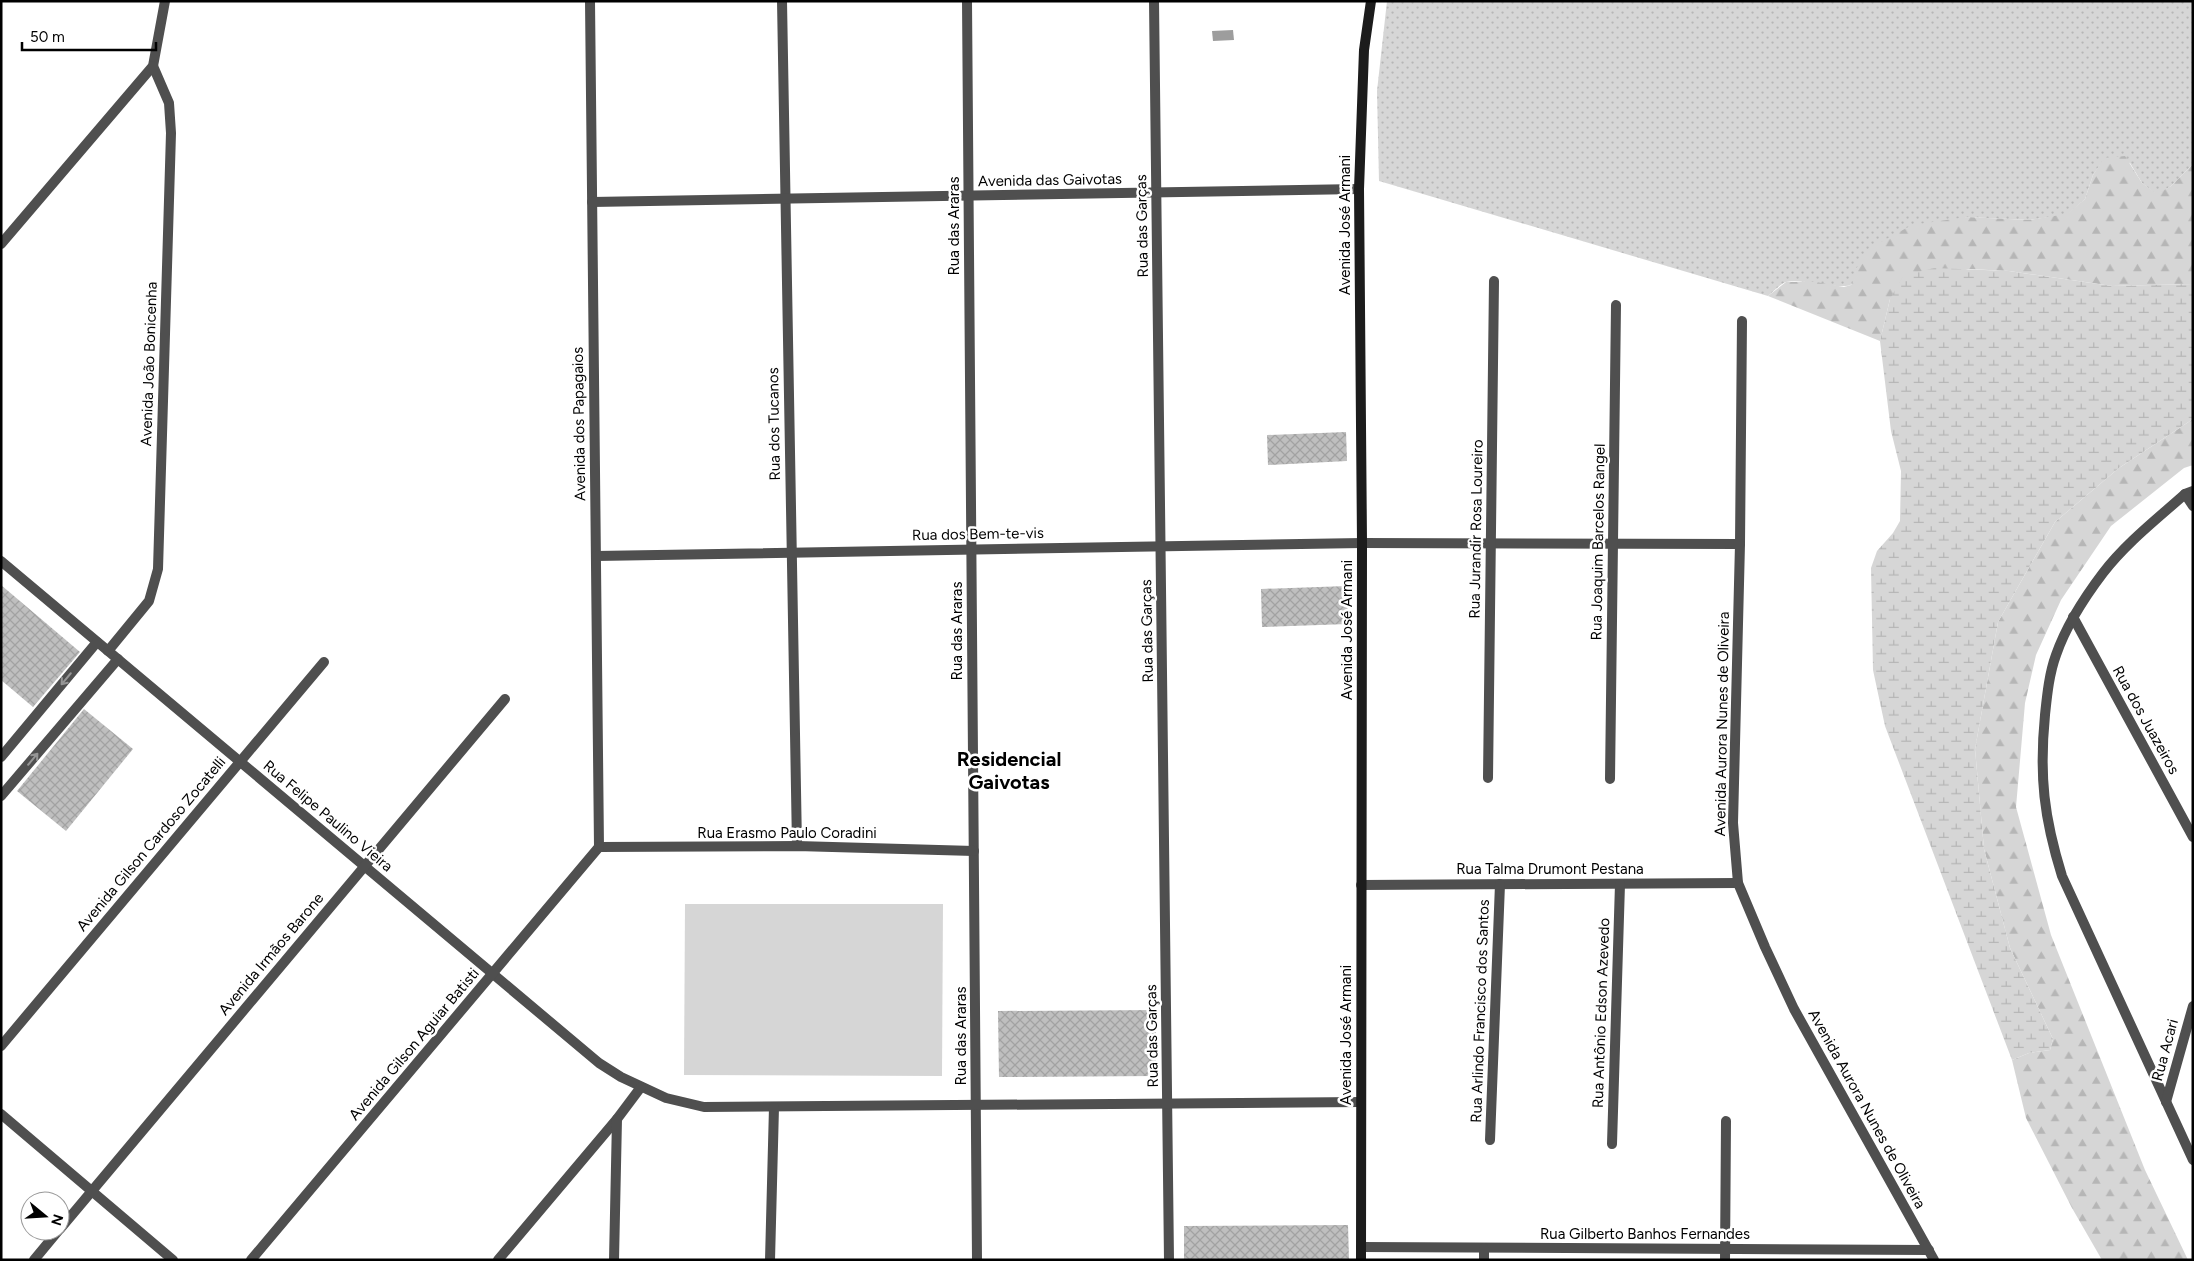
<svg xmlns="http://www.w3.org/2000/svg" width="2194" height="1261" viewBox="0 0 2194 1261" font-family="Figtree,sans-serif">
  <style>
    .grass { fill: url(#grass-dots) }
    .forest { fill: url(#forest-firs) }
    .wetland { fill: url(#wetland-marsh) }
    .pitch { fill: #d6d6d6 }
    .water { fill: #9d9d9d }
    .building { fill: url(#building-cross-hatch) }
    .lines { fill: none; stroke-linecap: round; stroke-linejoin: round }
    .minor { stroke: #4f4f4f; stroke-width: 10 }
    .tertiary { stroke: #4f4f4f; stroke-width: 10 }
    .secondary { stroke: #1c1c1c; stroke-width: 10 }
    .oneway { stroke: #959595 }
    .labels { text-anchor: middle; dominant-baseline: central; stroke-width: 5; stroke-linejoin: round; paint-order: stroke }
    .street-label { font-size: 15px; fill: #000; stroke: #fff }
    .district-label { font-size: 20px; font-weight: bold; fill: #000; stroke: #fff }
  </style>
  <defs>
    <pattern id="grass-dots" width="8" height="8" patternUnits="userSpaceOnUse" patternTransform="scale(1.25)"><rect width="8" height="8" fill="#d6d6d6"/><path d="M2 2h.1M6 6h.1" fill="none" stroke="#b6b6b6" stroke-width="1.8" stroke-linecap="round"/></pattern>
    <pattern id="forest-firs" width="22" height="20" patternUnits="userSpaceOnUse" patternTransform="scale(1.25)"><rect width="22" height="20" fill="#d6d6d6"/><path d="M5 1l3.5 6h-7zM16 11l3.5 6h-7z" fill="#b6b6b6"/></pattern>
    <pattern id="wetland-marsh" width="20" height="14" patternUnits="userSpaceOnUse" patternTransform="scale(1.25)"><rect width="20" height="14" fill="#d6d6d6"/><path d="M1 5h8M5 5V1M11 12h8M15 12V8" fill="none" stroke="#b6b6b6"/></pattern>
    <pattern id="building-cross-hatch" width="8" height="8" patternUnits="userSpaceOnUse" patternTransform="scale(1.25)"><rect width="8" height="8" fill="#bfbfbf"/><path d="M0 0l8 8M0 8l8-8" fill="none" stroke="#a2a2a2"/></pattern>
  </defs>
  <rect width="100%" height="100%" fill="#fff"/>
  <path class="grass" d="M1387,1h806v163l-22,22 -14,9 -15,-12 -12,-20 -25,-5 -12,17 -8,24 -18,16 -38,5 -62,-3 -111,52c0,5 0,11 -4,15 -9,7 -50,-6 -66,-2 -6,2 -13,10 -18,14l-389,-115 -2,-90z"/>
  <g class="forest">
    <path d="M2125,156l17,27 15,11 14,-8 22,-22v120l-81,2 -103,-15 -41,-2 -78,30 -10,42 -112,-45 18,-14h30l28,5 7,-2 3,-5 2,-11 12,-20 44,-24 55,-8 62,3 38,-6 18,-15 8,-24 11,-17z"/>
    <path d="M2193,419v46l-9,3 -73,58 -50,74 -25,55 -11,48 -9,104 35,128 94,235 43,90h-86l-30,-52 -46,-90 -14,-58 17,-7 21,-3 3,-11 -43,-91 -26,-99 -9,-100 23,-127 57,-100 64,-54z"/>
  </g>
  <path class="wetland" d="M1934,268l75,3 103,15 81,-2v135l-74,49 -64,54 -57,100 -23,127 9,100 26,99 43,91 -3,11 -21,3 -17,7 -127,-334 -12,-56 -2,-102 6,-17 16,-18 7,-12 1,-50 -10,-40 -11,-90 10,-42 13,-23z"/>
  <path class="pitch" d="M685,904h258l-1,172 -258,-1z"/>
  <path class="water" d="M1233,30l1,10 -21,1 -1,-10z"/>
  <g class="building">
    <path d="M1346,432l1,29 -79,4 -1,-30z"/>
    <path d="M1,585l79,67 -47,55 -32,-27z"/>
    <path d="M1347,586l1,38 -86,3 -1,-38z"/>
    <path d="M84,709l49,40 -67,82 -49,-40z"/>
    <path d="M1156,1010v66l-157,1 -1,-66z"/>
    <path d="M1348,1225l1,35h-165v-34z"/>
  </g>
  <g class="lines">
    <g class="minor">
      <path d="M590,1l9,846"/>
      <path d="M782,1l15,845"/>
      <path d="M967,1l10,1259"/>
      <path d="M1154,1l15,1259"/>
      <path d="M592,202l767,-13"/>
      <path d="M1,244l152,-178 12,-65"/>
      <path d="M1742,321l-2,223 -7,279 5,60 27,64 29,62 140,251"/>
      <path d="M2193,491l-8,3c-28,25 -59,49 -82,79 -19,25 -37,53 -47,82 -7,19 -9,41 -11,60 -6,61 -1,103 17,161l131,284"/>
      <path d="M2185,494l8,12"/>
      <path d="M596,556l766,-13 378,1"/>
      <path d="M1,561l598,502 22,14 45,21 38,9 657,-5"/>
      <path d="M2073,617l120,220"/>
      <path d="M108,651l41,-50 9,-32 13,-436 -2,-30 -16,-37"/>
      <path d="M1,757l96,-115"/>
      <path d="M1488,778l6,-497"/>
      <path d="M1610,779l6,-474"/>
      <path d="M1,796l117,-137"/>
      <path d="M599,847l198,-1 177,5"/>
      <path d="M1361,885l377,-2"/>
      <path d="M1,1046l323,-384"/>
      <path d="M2166,1102l27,-96"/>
      <path d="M1490,1140l10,-256"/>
      <path d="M1612,1144l8,-260"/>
      <path d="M60,1229l445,-530"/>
      <path d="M1361,1247l568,3"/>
      <path d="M34,1260l24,-29"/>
      <path d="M251,1260l348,-413"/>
      <path d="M498,1260l119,-141 24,-32"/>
      <path d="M614,1260l3,-141"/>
      <path d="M770,1260l4,-153"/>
      <path d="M1484,1260v-12"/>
      <path d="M1725,1260l1,-139"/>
    </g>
    <path class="tertiary" d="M1,1114l172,146"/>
    <path class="secondary" d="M1361,1260l1,-717 -3,-354 5,-139 7,-49"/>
  </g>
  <defs><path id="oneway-shaft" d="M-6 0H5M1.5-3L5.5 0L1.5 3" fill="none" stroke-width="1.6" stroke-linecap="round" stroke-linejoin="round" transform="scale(1.25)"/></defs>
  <g class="oneway">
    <use href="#oneway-shaft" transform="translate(66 679) rotate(130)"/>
    <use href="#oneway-shaft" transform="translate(33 759) rotate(-50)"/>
  </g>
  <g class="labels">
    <g class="street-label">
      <text transform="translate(1050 180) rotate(-1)">Avenida das Gaivotas</text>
      <text transform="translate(1345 225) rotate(-90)">Avenida José Armani</text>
      <text transform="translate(954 226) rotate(-90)">Rua das Araras</text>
      <text transform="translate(1142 226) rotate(-91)">Rua das Garças</text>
      <text transform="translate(149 364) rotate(-88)">Avenida João Bonicenha</text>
      <text transform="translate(579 424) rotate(-91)">Avenida dos Papagaios</text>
      <text transform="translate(774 424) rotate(-91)">Rua dos Tucanos</text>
      <text transform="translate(1476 529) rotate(-89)">Rua Jurandir Rosa Loureiro</text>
      <text transform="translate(978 534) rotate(-1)">Rua dos Bem-te-vis</text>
      <text transform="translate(1598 542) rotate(-89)">Rua Joaquim Barcelos Rangel</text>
      <text transform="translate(1347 630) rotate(-90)">Avenida José Armani</text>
      <text transform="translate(957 631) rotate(-90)">Rua das Araras</text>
      <text transform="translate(1147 631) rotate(-91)">Rua das Garças</text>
      <text transform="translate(2146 720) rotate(61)">Rua dos Juazeiros</text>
      <text transform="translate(1722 724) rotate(-89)">Avenida Aurora Nunes de Oliveira</text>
      <text transform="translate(328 816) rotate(40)">Rua Felipe Paulino Vieira</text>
      <text x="787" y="833">Rua Erasmo Paulo Coradini</text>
      <text transform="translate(151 844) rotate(-50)">Avenida Gilson Cardoso Zocatelli</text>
      <text x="1550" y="869">Rua Talma Drumont Pestana</text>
      <text transform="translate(271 954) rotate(-50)">Avenida Irmãos Barone</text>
      <text transform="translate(1480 1011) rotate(-88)">Rua Arlindo Francisco dos Santos</text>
      <text transform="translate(1601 1013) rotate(-88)">Rua Antônio Edson Azevedo</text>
      <text transform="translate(1346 1035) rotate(-90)">Avenida José Armani</text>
      <text transform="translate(961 1036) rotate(-90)">Rua das Araras</text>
      <text transform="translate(1152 1036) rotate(-91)">Rua das Garças</text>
      <text transform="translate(414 1044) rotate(-50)">Avenida Gilson Aguiar Batisti</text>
      <text transform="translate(2165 1050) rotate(-75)">Rua Acari</text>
      <text transform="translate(1867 1109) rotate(61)">Avenida Aurora Nunes de Oliveira</text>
      <text x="1645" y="1234">Rua Gilberto Banhos Fernandes</text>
    </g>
    <g class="district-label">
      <text x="1009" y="759">Residencial<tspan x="1009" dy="23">Gaivotas</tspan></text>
    </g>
  </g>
  <rect width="2194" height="1261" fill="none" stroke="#000000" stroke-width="5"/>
  <g transform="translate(45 1216) rotate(108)"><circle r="24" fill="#ffffff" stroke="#999999"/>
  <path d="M0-4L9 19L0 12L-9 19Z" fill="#000000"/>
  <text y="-8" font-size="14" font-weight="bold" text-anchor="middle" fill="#000000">N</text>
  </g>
  <path d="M22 42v8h134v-8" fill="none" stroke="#000000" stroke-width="2.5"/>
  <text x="30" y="42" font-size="15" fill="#000000" stroke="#ffffff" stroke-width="4" paint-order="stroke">50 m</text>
</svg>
